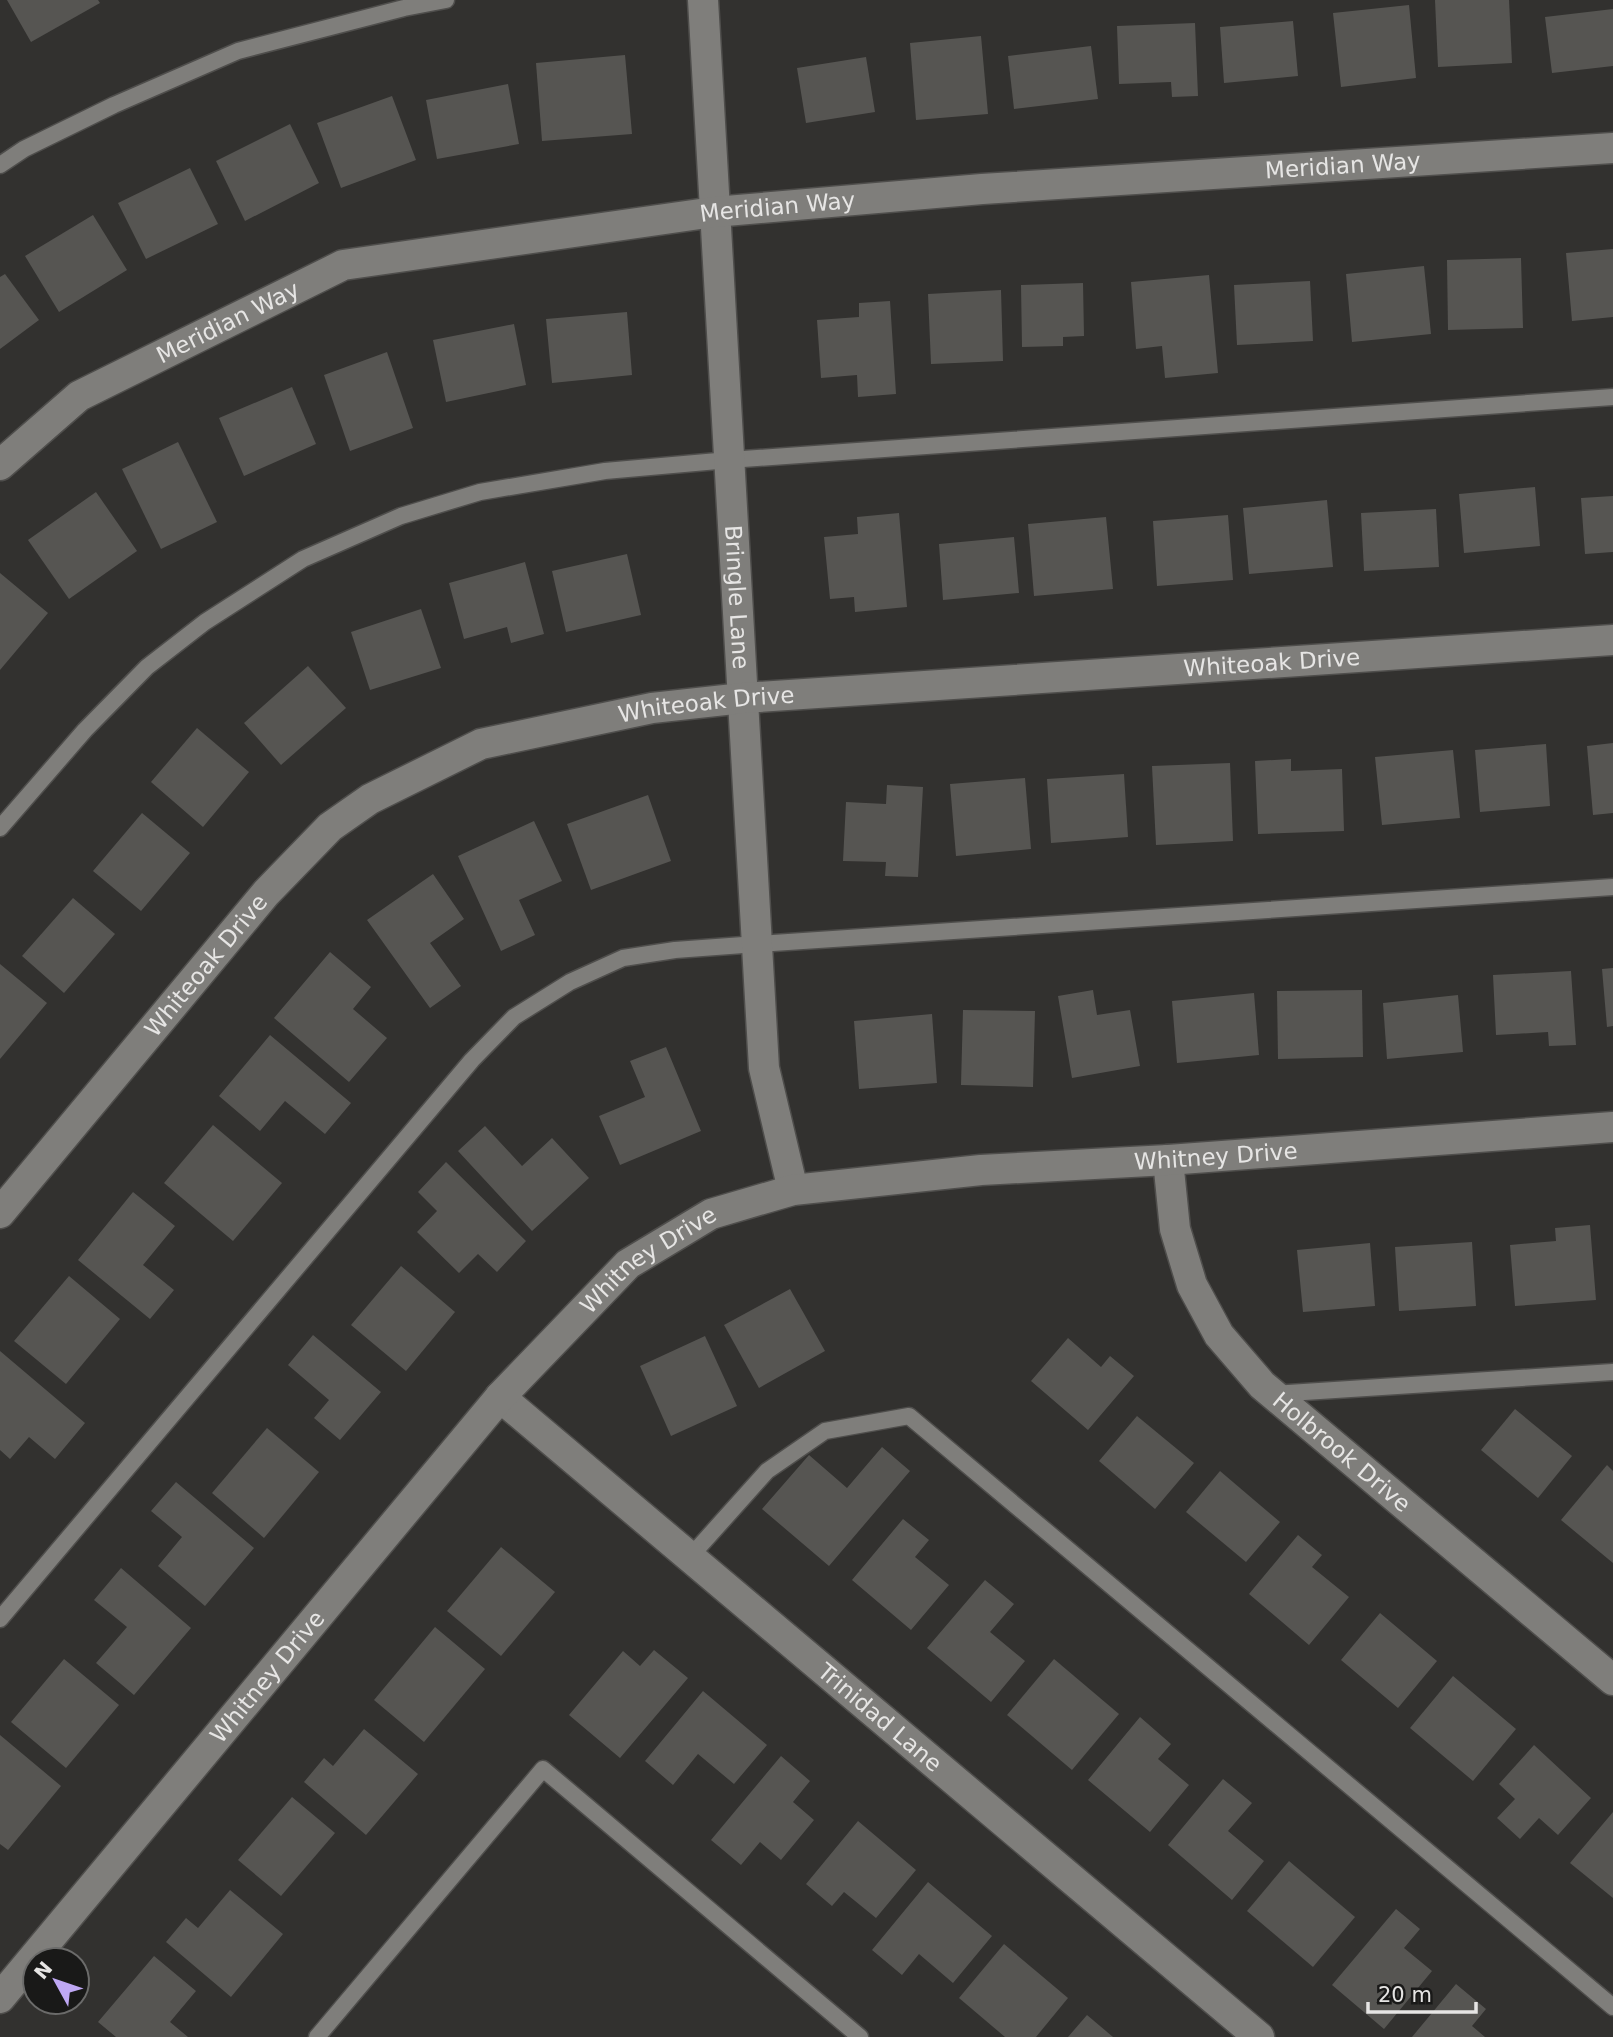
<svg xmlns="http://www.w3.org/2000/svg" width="1613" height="2037" viewBox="0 0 1613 2037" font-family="'DejaVu Sans',sans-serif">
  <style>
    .building { fill: #565552 }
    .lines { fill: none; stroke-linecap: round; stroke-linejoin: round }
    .lane-casing { stroke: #4f4e4c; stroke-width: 19 }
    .street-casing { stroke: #4f4e4c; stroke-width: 33 }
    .lane { stroke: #7f7e7b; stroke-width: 16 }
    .street { stroke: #7f7e7b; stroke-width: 30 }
    .labels { text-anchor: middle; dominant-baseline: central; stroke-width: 7; stroke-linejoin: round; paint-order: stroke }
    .street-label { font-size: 23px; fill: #e6e5e4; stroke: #191918 }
  </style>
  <rect width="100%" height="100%" fill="#32312f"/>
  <g class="building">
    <path d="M7,0h91l2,3 -69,39z"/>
    <path d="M1435,0h74l3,63 -74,4z"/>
    <path d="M1409,5l7,73 -75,9 -8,-74z"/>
    <path d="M1613,9v57l-61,7 -7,-56z"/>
    <path d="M1293,21l5,55 -74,7 -4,-56z"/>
    <path d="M1195,23l3,73 -26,1 -1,-15 -52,2 -2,-58z"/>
    <path d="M981,36l7,78 -72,6 -6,-77z"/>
    <path d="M1091,46l7,53 -84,10 -6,-53z"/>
    <path d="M625,55l7,79 -90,7 -6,-78z"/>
    <path d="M866,57l9,55 -69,11 -9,-55z"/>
    <path d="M508,84l11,60 -82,15 -11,-59z"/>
    <path d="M392,96l24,64 -75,28 -24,-65z"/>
    <path d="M290,124l29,59 -74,38 -29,-60z"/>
    <path d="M190,168l28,56 -72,35 -28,-56z"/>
    <path d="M93,215l34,55 -68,42 -34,-56z"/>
    <path d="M1613,249v68l-41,4 -6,-68z"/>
    <path d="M1521,258l2,70 -75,2 -1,-70z"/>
    <path d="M1424,266l7,68 -79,8 -6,-68z"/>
    <path d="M5,274l34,46 -39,29v-72z"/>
    <path d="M1209,275l9,98 -53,5 -3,-32 -26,3 -5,-67z"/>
    <path d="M1310,281l3,60 -76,4 -3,-60z"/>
    <path d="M1083,283l1,53 -21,1v9l-41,1 -1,-62z"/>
    <path d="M1001,290l2,71 -72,3 -3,-70z"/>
    <path d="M890,301l6,93 -38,3 -1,-22 -36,3 -4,-58 42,-3v-14z"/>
    <path d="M627,312l5,63 -80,8 -6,-64z"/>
    <path d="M514,324l12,61 -80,17 -13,-62z"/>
    <path d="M387,352l26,76 -63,23 -26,-76z"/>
    <path d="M292,387l24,57 -72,32 -25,-58z"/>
    <path d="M178,442l39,80 -56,27 -39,-80z"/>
    <path d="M1535,487l5,59 -76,7 -5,-59z"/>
    <path d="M96,492l41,59 -68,48 -41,-59z"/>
    <path d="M1613,496v56l-28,2 -4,-56z"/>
    <path d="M1327,500l6,67 -84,7 -6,-66z"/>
    <path d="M1436,509l3,58 -75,4 -3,-58z"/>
    <path d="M899,513l8,94 -52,5 -1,-15 -24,2 -6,-62 34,-3 -1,-17z"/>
    <path d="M1228,515l5,65 -76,6 -4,-65z"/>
    <path d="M1106,517l7,72 -79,7 -6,-72z"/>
    <path d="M1014,537l5,56 -76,7 -4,-56z"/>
    <path d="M627,554l14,61 -75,17 -14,-61z"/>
    <path d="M525,562l19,72 -33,9 -4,-16 -43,12 -15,-56z"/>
    <path d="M0,573l48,40 -48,57z"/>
    <path d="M421,609l20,59 -71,22 -19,-58z"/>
    <path d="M308,666l38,42 -65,57 -37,-42z"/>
    <path d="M197,728l52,44 -46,55 -52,-45z"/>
    <path d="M1613,743v70l-20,2 -6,-69z"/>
    <path d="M1546,744l4,62 -70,6 -5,-62z"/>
    <path d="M1453,750l7,68 -78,7 -7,-68z"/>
    <path d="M1291,759v12l51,-2 2,62 -86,3 -3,-73z"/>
    <path d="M1230,763l3,78 -77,4 -4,-79z"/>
    <path d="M1124,774l4,63 -77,6 -4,-64z"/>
    <path d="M1025,778l6,71 -75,7 -6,-72z"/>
    <path d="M887,785l36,2 -5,90 -33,-1 1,-14 -43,-1 3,-59 40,2z"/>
    <path d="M648,795l23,66 -80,29 -24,-66z"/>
    <path d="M142,813l48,40 -49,58 -48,-40z"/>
    <path d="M534,821l28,60 -43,19 16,35 -34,16 -43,-95z"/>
    <path d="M433,874l31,45 -34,24 31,43 -31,22 -63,-88z"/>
    <path d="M73,898l42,36 -51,59 -42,-37z"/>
    <path d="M330,952l41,35 -18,22 34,29 -38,44 -75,-64z"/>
    <path d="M0,964l47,39 -47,56z"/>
    <path d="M1613,968v58l-6,1 -5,-58z"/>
    <path d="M1571,971l5,74 -27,1 -1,-14 -52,3 -3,-60z"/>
    <path d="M1093,990l4,25 33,-5 10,56 -68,12 -14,-82z"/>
    <path d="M1362,990l1,67 -85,2 -1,-68z"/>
    <path d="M1254,993l5,62 -82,8 -5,-62z"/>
    <path d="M1458,995l5,57 -76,7 -4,-56z"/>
    <path d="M963,1010l72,1 -2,76 -72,-2z"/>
    <path d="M932,1014l5,69 -78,6 -5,-68z"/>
    <path d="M270,1035l81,68 -26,31 -40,-33 -25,30 -41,-35z"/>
    <path d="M666,1047l35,84 -81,34 -21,-49 46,-19 -15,-36z"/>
    <path d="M213,1125l69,58 -49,58 -69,-58z"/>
    <path d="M485,1126l37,40 30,-28 37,40 -57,53 -74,-80z"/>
    <path d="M446,1162l80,79 -29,31 -19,-18 -19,19 -42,-41 20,-21 -19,-19z"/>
    <path d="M133,1192l42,34 -32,39 31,25 -24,29 -72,-59z"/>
    <path d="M1590,1225l6,75 -81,6 -5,-61 46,-4 -1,-13z"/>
    <path d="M1472,1242l4,64 -77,5 -4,-64z"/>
    <path d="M1370,1243l5,63 -72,6 -6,-62z"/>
    <path d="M401,1266l54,46 -49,59 -55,-46z"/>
    <path d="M69,1276l51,43 -54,65 -52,-43z"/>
    <path d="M790,1289l35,62 -66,37 -35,-63z"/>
    <path d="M313,1335l68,57 -41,48 -26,-22 15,-18 -41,-35z"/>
    <path d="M705,1336l32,70 -66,30 -31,-70z"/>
    <path d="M1068,1338l33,29 9,-11 24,20 -46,54 -57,-49z"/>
    <path d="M0,1351l85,72 -30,36 -26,-22 -19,22 -10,-9z"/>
    <path d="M1515,1409l57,47 -34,42 -57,-48z"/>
    <path d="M1137,1416l57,47 -39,46 -56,-48z"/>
    <path d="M267,1428l52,44 -55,66 -52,-45z"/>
    <path d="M882,1447l28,24 -81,95 -67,-57 47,-54 38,33z"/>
    <path d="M1607,1465l6,6v92l-52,-43z"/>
    <path d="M1220,1471l60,51 -34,40 -60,-50z"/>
    <path d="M176,1482l78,66 -49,58 -47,-40 24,-29 -31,-26z"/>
    <path d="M903,1519l26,21 -14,17 34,28 -38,45 -59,-50z"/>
    <path d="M1298,1535l24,20 -10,12 37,30 -40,48 -60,-51z"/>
    <path d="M501,1547l54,45 -54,64 -54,-45z"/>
    <path d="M121,1568l70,60 -57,67 -38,-32 31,-36 -33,-27z"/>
    <path d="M985,1580l29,24 -24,28 35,29 -34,41 -64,-54z"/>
    <path d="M1380,1613l57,48 -39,47 -57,-48z"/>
    <path d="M435,1627l50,42 -61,73 -50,-42z"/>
    <path d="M654,1650l34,28 -68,80 -51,-43 54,-64 17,15z"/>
    <path d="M64,1659l55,46 -53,63 -55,-46z"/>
    <path d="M1054,1659l65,55 -47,56 -65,-55z"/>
    <path d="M1453,1676l63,53 -43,52 -63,-53z"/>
    <path d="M703,1691l64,54 -33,39 -36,-30 -25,31 -28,-24z"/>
    <path d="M1140,1717l31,27 -13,15 31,26 -39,47 -62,-52z"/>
    <path d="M364,1729l54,45 -52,61 -62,-53 20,-24 9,8z"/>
    <path d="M0,1735l61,51 -53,64 -8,-6z"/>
    <path d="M1534,1745l57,53 -33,37 -19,-17 -19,21 -23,-21 18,-19 -16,-15z"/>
    <path d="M781,1756l29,25 -17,21 21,18 -33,40 -21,-18 -19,23 -30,-25z"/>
    <path d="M1223,1779l29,24 -24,28 36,30 -32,39 -64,-55z"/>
    <path d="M292,1797l43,36 -54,63 -43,-36z"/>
    <path d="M1613,1812v86l-43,-35z"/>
    <path d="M858,1821l58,49 -40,48 -32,-26 -12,14 -26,-22z"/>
    <path d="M1289,1861l66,56 -42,50 -66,-56z"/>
    <path d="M928,1882l64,54 -39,47 -34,-29 -17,21 -30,-25z"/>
    <path d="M230,1890l53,44 -52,63 -65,-55 20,-24 12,10z"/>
    <path d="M1396,1909l24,20 -16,19 28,23 -48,58 -52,-44z"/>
    <path d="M1004,1944l64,54 -32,39h-31l-46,-39z"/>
    <path d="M154,1956l42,35 -26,31 18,15h-72l-18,-15z"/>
    <path d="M1456,1984l30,25 -14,17 13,11h-73z"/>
    <path d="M1087,2015l26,22h-45z"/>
  </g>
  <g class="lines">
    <defs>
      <g id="lane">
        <path d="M0,165l24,-16 90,-44 124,-54 166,-43 42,-8"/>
        <path d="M0,828l85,-98 62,-63 58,-45 98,-63 98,-43 79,-24 125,-21 124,-11 884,-63"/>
        <path d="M1273,1394l340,-22"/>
        <path d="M690,1557l77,-86 58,-40 84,-15 704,591"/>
        <path d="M0,1619l472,-559 42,-43 56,-35 53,-24 52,-8 82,-6 856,-57"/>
        <path d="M317,2037l226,-268 317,268"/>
      </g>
      <g id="street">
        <path id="s1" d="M703,0l61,1068 29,122"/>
        <path id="s2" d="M0,465l79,-69 264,-131 371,-53 268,-23 631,-41"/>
        <path id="s3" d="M1168,1160l7,69 17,56 27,50 43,50 351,295"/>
        <path id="s4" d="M0,1213l266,-320 64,-66 40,-28 111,-55 171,-36 91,-10 870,-58"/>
        <path id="s5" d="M500,1397l759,640"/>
        <path id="s6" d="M0,1998l500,-601 128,-133 83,-50 82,-24 188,-20 187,-10 445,-33"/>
      </g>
    </defs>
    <use href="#lane" class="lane-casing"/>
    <use href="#street" class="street-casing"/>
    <use href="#lane" class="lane"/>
    <use href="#street" class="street"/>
  </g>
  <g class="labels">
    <g class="street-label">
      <text stroke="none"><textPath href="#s2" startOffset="1405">Meridian Way</textPath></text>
      <text stroke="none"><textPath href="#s2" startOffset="838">Meridian Way</textPath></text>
      <text stroke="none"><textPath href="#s2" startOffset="271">Meridian Way</textPath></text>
      <text stroke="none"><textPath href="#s1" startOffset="598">Bringle Lane</textPath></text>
      <text stroke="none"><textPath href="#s4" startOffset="1477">Whiteoak Drive</textPath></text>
      <text stroke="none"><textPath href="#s4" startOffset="910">Whiteoak Drive</textPath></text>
      <text stroke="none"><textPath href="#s4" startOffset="322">Whiteoak Drive</textPath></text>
      <text stroke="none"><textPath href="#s6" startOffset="1573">Whitney Drive</textPath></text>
      <text stroke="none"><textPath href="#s6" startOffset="985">Whitney Drive</textPath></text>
      <text stroke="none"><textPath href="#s3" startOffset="355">Holbrook Drive</textPath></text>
      <text stroke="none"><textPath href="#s6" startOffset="418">Whitney Drive</textPath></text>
      <text stroke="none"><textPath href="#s5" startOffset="497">Trinidad Lane</textPath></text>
    </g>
  </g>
  <g transform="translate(56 1981) rotate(310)"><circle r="33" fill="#191918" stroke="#6b6b6a" stroke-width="2"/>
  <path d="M0-5L12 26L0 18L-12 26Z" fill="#bfa8f4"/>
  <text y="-10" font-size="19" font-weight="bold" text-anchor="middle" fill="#e6e5e4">N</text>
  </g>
  <path d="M1368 2002v10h108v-10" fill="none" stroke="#e6e5e4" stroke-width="3.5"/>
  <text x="1378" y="2002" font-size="21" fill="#e6e5e4" stroke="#191918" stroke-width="5" paint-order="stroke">20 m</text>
</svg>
